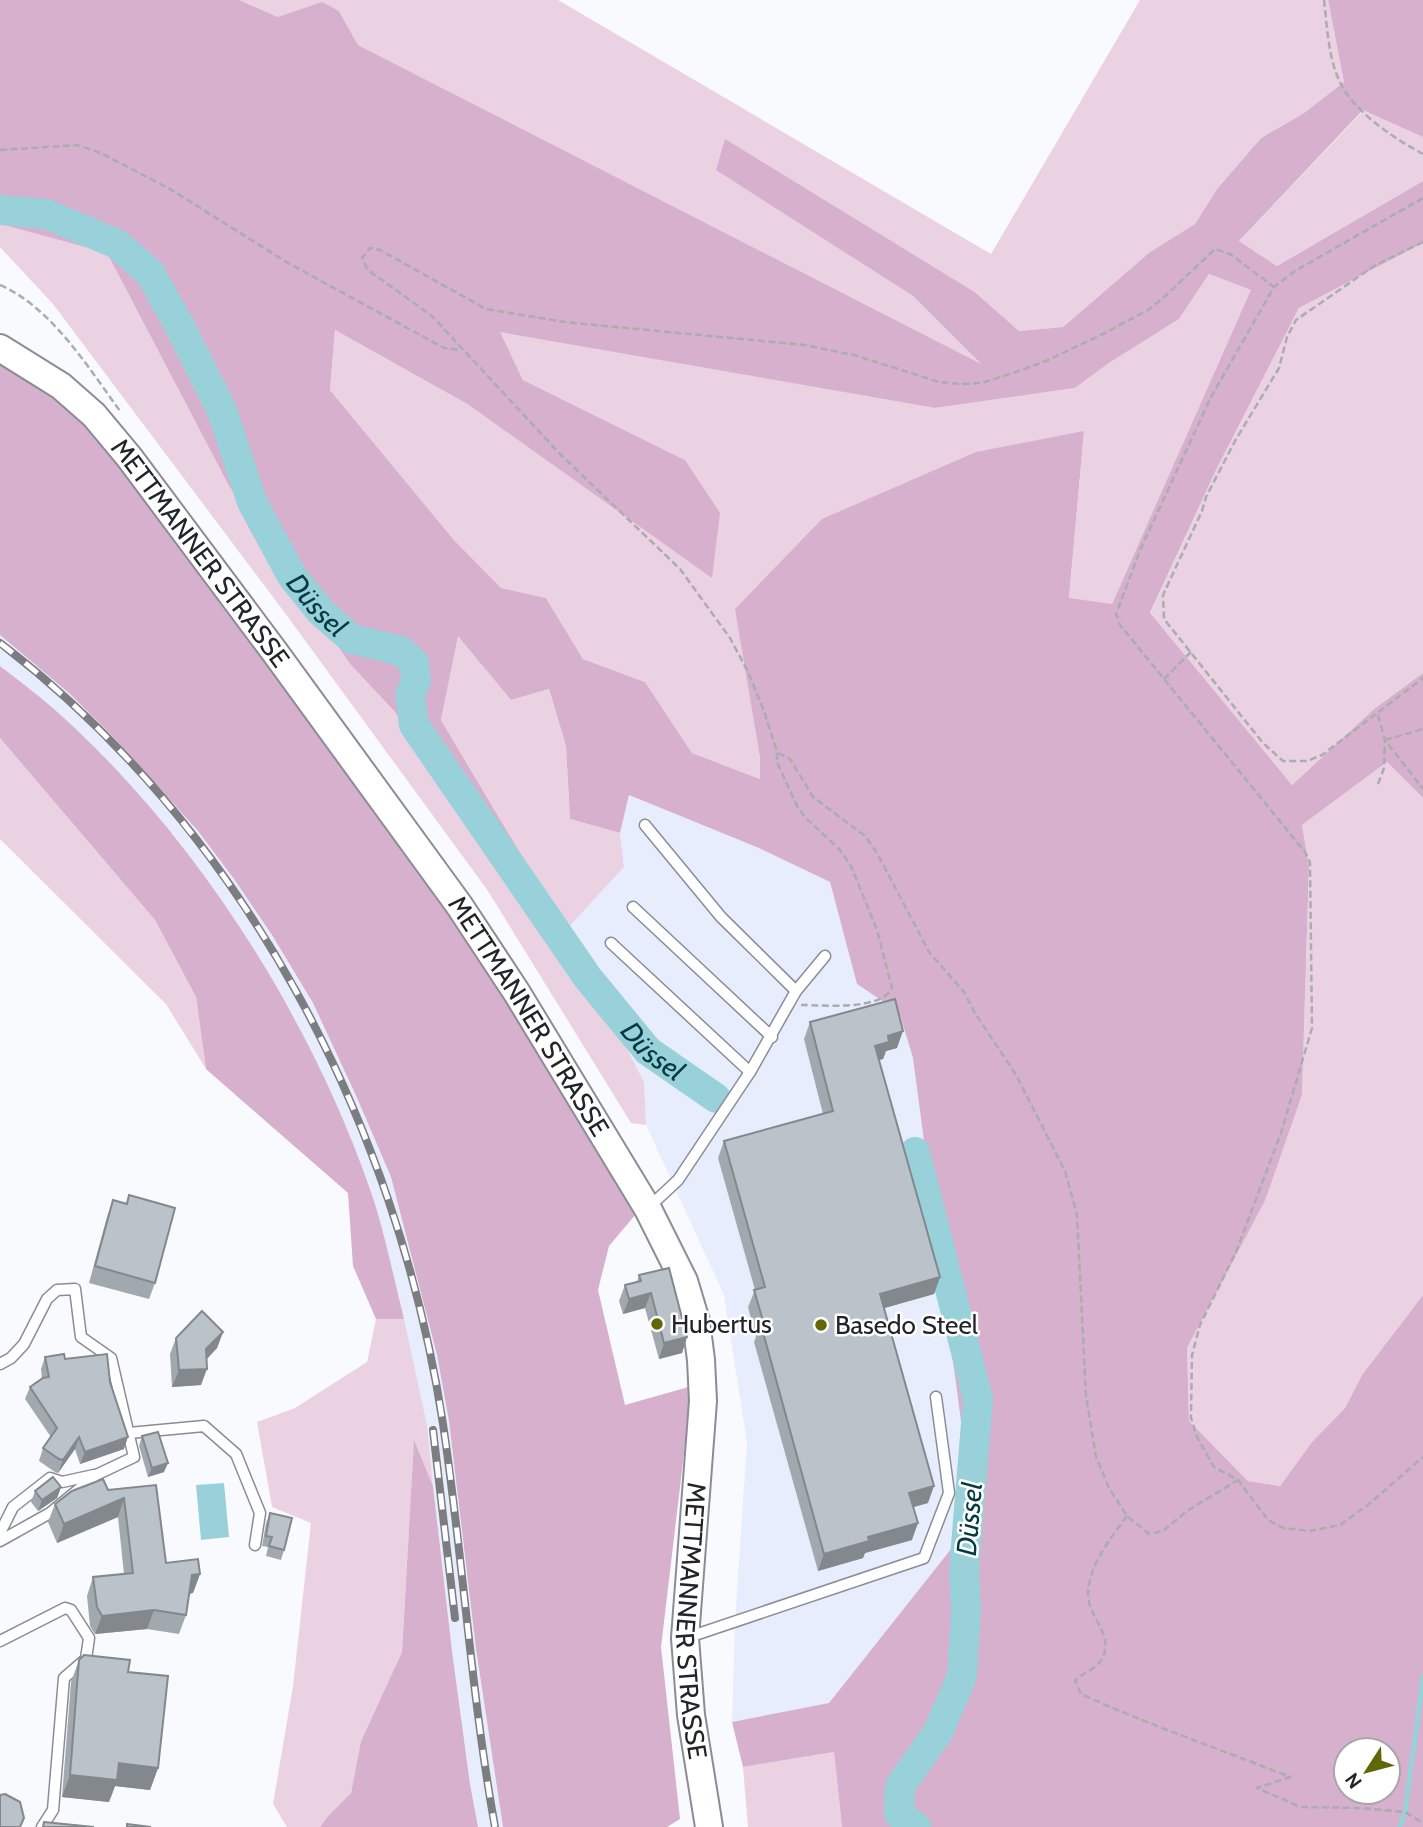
<svg xmlns="http://www.w3.org/2000/svg" width="1423" height="1827" viewBox="0 0 1423 1827" font-family="Cabin,sans-serif">
  <style>
    .built { fill: #e8edfd }
    .green { fill: #ead2e3 }
    .forest { fill: #d6b0cc; fill-rule: evenodd }
    .water { fill: #99d1da }
    .lines { fill: none; stroke-linecap: round; stroke-linejoin: round }
    .stream { stroke: #99d1da; stroke-width: 5 }
    .river { stroke: #99d1da; stroke-width: 30 }
    .service-casing { stroke: #8a8d96; stroke-width: 13 }
    .secondary-casing { stroke: #8a8d96; stroke-width: 30 }
    .path { stroke: #abacb0; stroke-width: 2.5; stroke-dasharray: 7 3.5; stroke-linecap: butt }
    .service { stroke: #fff; stroke-width: 10 }
    .secondary { stroke: #fff; stroke-width: 26 }
    .rail-casing { stroke: #7c7d80; stroke-width: 8 }
    .rail { stroke: #fff; stroke-width: 5; stroke-dasharray: 16; stroke-linecap: butt }
    .wall { fill: #a1a8ae }
    .shaded-wall { fill: #83888d }
    .building { fill: #bbc3ca; stroke: #83888d; stroke-width: 2 }
    .poi-dot { fill: #616707; stroke: #fff; stroke-width: 2.5 }
    .labels { text-anchor: middle; dominant-baseline: central; stroke-width: 5; stroke-linejoin: round; paint-order: stroke }
    .street-label { font-size: 26px; fill: #232427; stroke: #fff }
    .poi-label { font-size: 26px; fill: #232427; stroke: #fff; text-anchor: start }
    .water-label { font-size: 28px; font-style: italic; fill: #043a41; stroke: #fff }
  </style>
  <rect width="100%" height="100%" fill="#f9fafe"/>
  <g class="built">
    <path d="M0,635l70,59 46,46 82,91 36,48 38,56 41,68 45,97 33,77 46,178 12,66 27,228 27,178h-25l-8,-43 -18,-133 -26,-226 -22,-106 -34,-132 -33,-79 -44,-93 -78,-122 -34,-48 -78,-88 -49,-48 -54,-43z"/>
    <path d="M629,795l130,53 71,34 27,101 42,28 14,46 61,463 -145,183 -97,19 3,-100 12,-179 -23,-148 -78,-170 -2,-43 -78,-152 58,-63 -4,-34z"/>
  </g>
  <g class="green">
    <path d="M239,0h319l433,254 149,-254h188l16,82 -40,31 -43,25 -44,51 -22,35 -45,28 -87,75 -44,4 -43,-38 -259,-123 196,126 70,70 -625,-321 -19,-34 -61,6z"/>
    <path d="M1364,110l59,27v44l-146,85 -38,-25z"/>
    <path d="M0,224l107,29 122,233 121,178 45,48 149,181 -103,-173 17,-85 53,65 38,-11 17,57 4,73 50,14 4,34 -58,63 78,152 2,43 -15,-2 -143,-232 -203,-278 -232,-309 -53,-57z"/>
    <path d="M1423,243v430l-49,36 -82,76 -142,-171 67,-146 82,-160z"/>
    <path d="M1209,274l43,16 -140,314 -43,-5 15,-168 -324,326v22l-68,-26 -47,-71 -62,-23 -37,-61 -45,-10 -47,-48 -124,-150 5,-60 134,75 216,55 -162,-80 -24,-49 436,77 140,-20 34,-25 70,-44z"/>
    <path d="M0,738l155,182 41,77 10,72 -40,-65 -166,-165z"/>
    <path d="M1387,762l36,36v497l-61,80 -17,33 -33,34 -32,44 -32,-5 -59,-60 -2,-73 78,-147 37,-106 7,-229 -7,-41z"/>
    <path d="M376,1319h28l23,106 6,61 -19,-44 -12,210 -41,89 -10,52 -23,23 -8,11h-33l-14,-23 20,-118 18,-163 -39,-16 -15,-85 38,-14 72,-46z"/>
    <path d="M834,1752l8,75h-94l-5,-60z"/>
  </g>
  <g class="forest">
    <path d="M0,0h239l39,17 44,-15 17,9 19,34 623,319 -68,-68 -197,-126 9,-31 251,154 43,38 44,-4 87,-75 45,-28 22,-35 44,-51 43,-25 40,-31 -16,-82h95v137l-60,-27 -124,131 38,25 146,-85v62l-124,65 -82,160 -67,145 142,172 82,-76 49,-36v125l-36,-36 -85,63 7,41 -7,229 -37,106 -78,147 2,73 59,60 32,5 32,-44 33,-34 17,-33 61,-80v532h-581l-8,-75 -91,15 -11,-45 97,-19 145,-183 -61,-462 -14,-46 -42,-28 -27,-102 -71,-34 -130,-53 -9,38 -50,-14 -4,-73 -17,-57 -38,11 -53,-64 -17,84 103,173 -26,3 -123,-184 -45,-48 -121,-178 -122,-233 -107,-29zM1209,274l42,16 -139,314 -43,-6 15,-167 -108,21 -154,67 -87,90 25,148v22l-68,-26 -47,-71 -62,-23 -37,-61 -45,-10 -47,-48 -124,-150 5,-60 134,75 243,173 8,-65 -35,-53 -162,-80 -23,-48 435,76 140,-20 34,-25 70,-44zM1346,1750h42v42h-42z"/>
    <path d="M0,363c49,24 87,62 123,102l342,470 171,279 -27,32 -11,44 27,115 67,-19 -31,261 19,172 -13,8h-164l-27,-178 -27,-228 -12,-66 -46,-178 -33,-77 -45,-97 -41,-68 -38,-56 -36,-48 -82,-91 -46,-46 -70,-59z"/>
    <path d="M0,666c18,14 37,28 54,43 139,123 253,302 315,477 15,43 24,89 35,133h-28l-23,-53 -5,-73 -142,-124 -10,-72 -41,-77 -155,-182z"/>
    <path d="M414,1440l19,46 19,165 18,133 8,43h-158l8,-11 23,-23 10,-52 41,-89z"/>
  </g>
  <path class="water" d="M224,1483l5,54 -28,3 -5,-55z"/>
  <g class="lines">
    <path class="stream" d="M1400,1827l5,-15 18,-135"/>
    <g class="river">
      <path id="s1" d="M0,210l46,4 71,30 33,29 29,52 43,86 30,91 40,74 29,36 31,27 49,12 13,12 2,17 -6,15 4,30 174,253 60,73 68,47"/>
      <path d="M915,1152l63,247 -14,171 2,42 -4,64 -24,56 -38,54 -1,28 17,13"/>
    </g>
    <defs>
      <g id="service">
        <path d="M645,825l76,92 75,74"/>
        <path d="M633,907l139,130"/>
        <path d="M611,943l139,129"/>
        <path d="M648,1208l30,-28 72,-108 46,-81 29,-35"/>
        <path d="M0,1364l11,-6 13,-14 23,-45 10,-9 18,-1 6,48 30,21 23,99 -38,18 -46,38 -50,28"/>
        <path d="M129,1433l75,-7 32,28 24,59 -5,32"/>
        <path d="M0,1533l13,-26 37,-29 12,4 32,-7"/>
        <path d="M689,1637l235,-79 25,-65 -13,-96"/>
        <path d="M0,1641l65,-33 6,2 18,28 -3,21 -22,19 -11,132 -11,17"/>
      </g>
      <g id="secondary">
        <path id="s2" d="M0,348l61,38 33,29 35,42 145,194 185,254 58,88 131,216 36,72 12,40 5,39 2,41 -18,237 6,77 18,112"/>
      </g>
    </defs>
    <use href="#service" class="service-casing"/>
    <use href="#secondary" class="secondary-casing"/>
    <g class="path">
      <path d="M1324,0c3,25 4,56 15,80 13,31 56,59 84,74"/>
      <path d="M0,150l77,-5 24,8 69,36 118,74 156,85 17,2"/>
      <path d="M1423,198l-128,73 -21,16 -63,110 -70,151 -25,66 4,11 185,227 5,10 2,166 -31,105 -45,119 -36,73 -8,30 -1,63 6,19 17,30 24,13 30,40 15,8 26,3 31,-6 29,-21 54,-47"/>
      <path d="M1423,242l-49,24 -78,54 -9,17 -8,31 -44,73 -29,56 -4,14 -39,84 1,24 99,124 20,18h24l15,-6 101,-77"/>
      <path d="M0,285c51,22 88,82 120,126"/>
      <path d="M1164,679l27,-27"/>
      <path d="M1378,715l7,25 38,49"/>
      <path d="M1385,740l38,-11"/>
      <path d="M778,753l12,6 23,38 52,39 12,17 52,99 35,40 11,21 41,62 49,96 12,44 9,181 10,61 13,31 18,28 22,18 14,-3 24,-20 51,-31"/>
      <path d="M1378,784l6,-16 1,-28"/>
      <path d="M801,1005c23,0 80,6 91,-17l-15,-58 -26,-64 -11,-16 -34,-32 -8,-10 -21,-46v-10l-13,-41 -16,-39 -18,-34 -50,-69 -120,-115 -128,-138 -64,-46 -6,-12 8,-10 10,2 106,59 79,13 239,23 50,10 85,27 23,2 20,-1 34,-11 30,-11 57,-27 45,-24 14,-11 53,-50 15,5 44,33"/>
      <path d="M1127,1516c-17,23 -38,49 -39,78 0,23 25,39 15,63 -6,13 -19,14 -28,24l6,13c68,31 139,55 209,83l-33,11 43,19 60,1 45,4 18,11"/>
    </g>
    <use href="#service" class="service"/>
    <use href="#secondary" class="secondary"/>
    <defs>
      <g id="rail">
        <path d="M0,643c244,187 397,480 443,781 20,134 28,270 52,403"/>
        <path d="M433,1430l22,188"/>
      </g>
    </defs>
    <use href="#rail" class="rail-casing"/>
    <use href="#rail" class="rail"/>
  </g>
  <g class="wall">
    <path d="M810,1022l87,26 -11,3 -3,8 -4,1 61,217 -6,17 -50,14 44,195 -15,4 -1,33 -47,13 -2,5 -45,13 -64,-229 2,-5 -8,-30 7,-17 -37,-132 6,-17 99,-27 -19,-75z"/>
    <path d="M129,1195l26,88 -6,16 -60,-16 18,-66 6,-17 13,4z"/>
    <path d="M639,1275l48,62 -5,16 -23,6 -14,-51 -22,6 -4,-13 6,-16 12,-3z"/>
    <path d="M223,1332l-6,16 -10,11 -6,26 -29,2 -2,-33 6,-16z"/>
    <path d="M45,1357l20,2 45,23 14,67 -44,15 -5,-15 -17,24 -3,-1 -16,-11 4,-13 8,-11 -26,-38 5,-12 12,-8 -1,-10z"/>
    <path d="M142,1436l22,36 -16,5 -9,-31z"/>
    <path d="M156,1485l10,78 34,11 -7,19 -4,1 -3,21 -7,19 -32,-5 -52,5 -5,-8 -3,-30 6,-19 31,-3 -6,-57 -61,26 -9,-21 7,-18 53,-14z"/>
    <path d="M61,1487l-4,11 -19,13 -7,-9 4,-11z"/>
    <path d="M270,1513l14,37 -3,10 -15,-4 2,-9 -6,-1 4,-23z"/>
    <path d="M79,1660l49,12 30,96 -8,22 -35,-4 -6,16 -47,-5 9,-115z"/>
  </g>
  <g class="shaded-wall">
    <path d="M903,1031l-6,17 -11,3 -3,8 -14,4 6,-17 13,-10z"/>
    <path d="M940,1277l-6,17 -60,17 6,-17z"/>
    <path d="M651,1293l-6,15 -22,6 6,-15z"/>
    <path d="M223,1332l-6,16 -17,18 6,-17z"/>
    <path d="M687,1337l-5,16 -23,6 5,-16z"/>
    <path d="M207,1369l-6,16 -29,2 7,-17z"/>
    <path d="M79,1437l-4,12 -17,24 5,-13z"/>
    <path d="M128,1437l-4,12 -44,15 5,-12z"/>
    <path d="M168,1463l-4,9 -16,5 4,-9z"/>
    <path d="M934,1486l-6,17 -25,7 6,-17z"/>
    <path d="M61,1487l-4,11 -19,13 4,-11z"/>
    <path d="M124,1498l-6,19 -61,26 7,-19z"/>
    <path d="M918,1523l-6,17 -47,13 -2,5 -45,13 6,-17 44,-17z"/>
    <path d="M200,1574l-7,19 -8,1 7,-19z"/>
    <path d="M154,1610l-7,19 -52,5 7,-18z"/>
    <path d="M119,1763l39,5 -8,22 -35,-4 -6,16 -47,-5 8,-22z"/>
  </g>
  <g class="building">
    <path d="M895,999l8,32 -15,5 1,6 -14,4 65,231 -60,17 54,192 -25,7 9,30 -50,14 1,4 -45,13 -63,-229 3,-1 -10,-34 11,-3 -41,-146 109,-30 -23,-89z"/>
    <path d="M129,1195l46,13 -20,75 -60,-17 18,-66 14,4z"/>
    <path d="M669,1268l18,69 -23,6 -13,-50 -22,6 -4,-14 16,-4 -2,-6z"/>
    <path d="M202,1311l21,21 -17,17 1,20 -28,1 -3,-32z"/>
    <path d="M64,1354l1,5 42,-5 3,28 18,55 -43,15 -6,-15 -16,23 -4,-1 -16,-11 14,-20 -27,-41 13,-9 6,-1 -4,-20z"/>
    <path d="M158,1432l10,31 -16,5 -10,-32z"/>
    <path d="M53,1477l8,10 -19,13 -7,-9z"/>
    <path d="M103,1479l5,11 48,-5 10,78 32,-4 2,15 -8,1 -6,40 -32,-5 -52,6 -5,-9 -4,-30 40,-4 -9,-75 -60,26 -9,-20 17,-13z"/>
    <path d="M270,1513l22,5 -8,32 -15,-4 3,-9 -6,-1z"/>
    <path d="M84,1655l46,5 -2,12 40,4 -10,92 -39,-5 -2,17 -47,-5 9,-115z"/>
    <path d="M5,1794l15,8 4,16 -4,9h-20v-32z"/>
    <path d="M44,1822l50,5h-51z"/>
    <path d="M127,1824l24,3h-24z"/>
  </g>
  <g class="poi-dot">
    <circle cx="657" cy="1324" r="7"/>
    <circle cx="821" cy="1325" r="7"/>
  </g>
  <g class="labels">
    <g class="street-label">
      <text stroke="none"><textPath href="#s2" startOffset="290">METTMANNER STRASSE</textPath></text>
      <text stroke="none"><textPath href="#s2" startOffset="858">METTMANNER STRASSE</textPath></text>
      <text stroke="none"><textPath href="#s2" startOffset="1508">METTMANNER STRASSE</textPath></text>
    </g>
    <g class="poi-label">
      <text x="671" y="1324">Hubertus</text>
      <text x="835" y="1325">Basedo Steel</text>
    </g>
    <g class="water-label">
      <text stroke="none"><textPath href="#s1" startOffset="541">Düssel</textPath></text>
      <text stroke="none"><textPath href="#s1" startOffset="1127">Düssel</textPath></text>
      <text transform="translate(969 1519) rotate(-85)">Düssel</text>
    </g>
  </g>
  <g transform="translate(1367 1771) rotate(234)"><circle r="33" fill="#ffffff" stroke="#a7a7a9" stroke-width="2"/>
  <path d="M0-5L12 26L0 18L-12 26Z" fill="#616707"/>
  <text y="-10" font-size="19" font-weight="bold" text-anchor="middle" fill="#232427">N</text>
  </g>
</svg>
